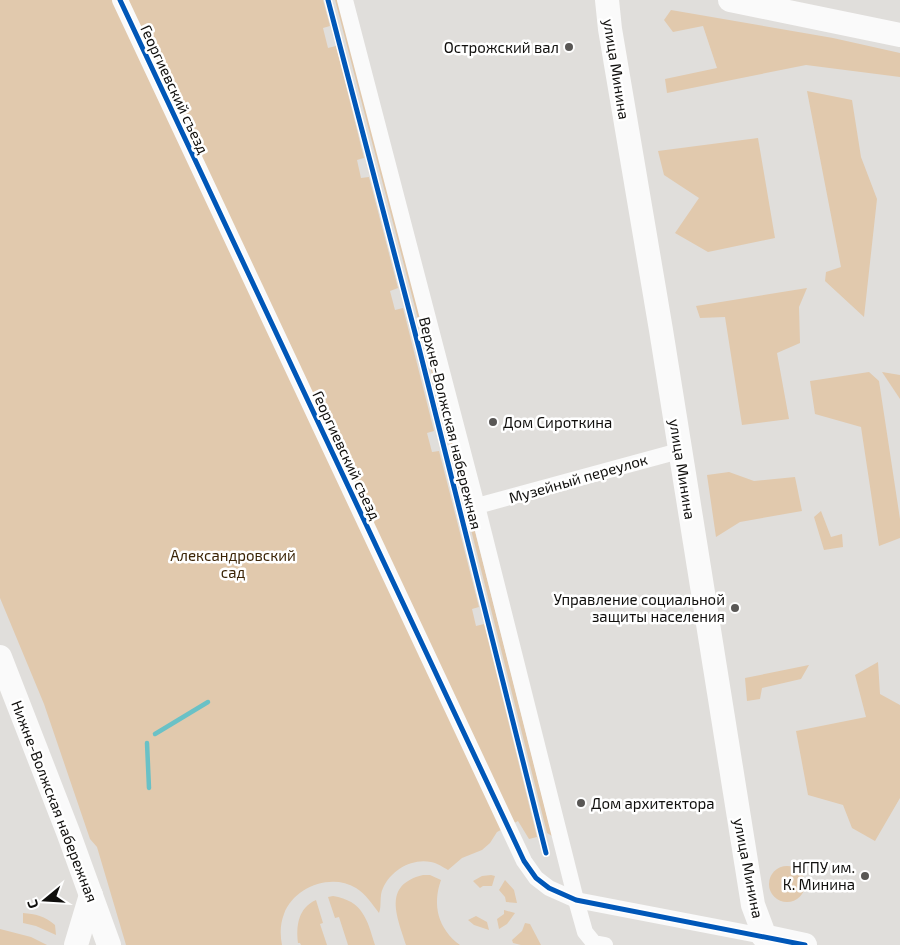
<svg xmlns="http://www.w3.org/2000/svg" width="900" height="945" viewBox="0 0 900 945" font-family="'Exo 2',sans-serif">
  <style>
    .green { fill: #e1c9ad }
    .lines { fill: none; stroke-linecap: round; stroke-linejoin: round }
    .stream { stroke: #6ac1c6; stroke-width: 4.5 }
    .street { stroke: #fafafa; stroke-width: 16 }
    .secondary { stroke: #fafafa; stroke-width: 24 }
    .cycleway-casing { stroke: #fff; stroke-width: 8 }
    .cycleway { stroke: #0057b8; stroke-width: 5 }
    .poi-dot { fill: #595755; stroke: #fff; stroke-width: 2 }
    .labels { text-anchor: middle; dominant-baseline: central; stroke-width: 5; stroke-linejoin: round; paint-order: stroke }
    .poi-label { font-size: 15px; fill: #100f0d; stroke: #fff; text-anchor: end }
    .street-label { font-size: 15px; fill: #100f0d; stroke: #fff }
    .park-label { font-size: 15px; fill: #3b2406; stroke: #fff }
  </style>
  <rect width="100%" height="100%" fill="#e0dedb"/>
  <g class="green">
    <path d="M0,0h323l7,26 -7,2 5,20 8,-2 28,112 -7,2 4,18 8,-1 29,111 -8,3 5,19 8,-2 31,123 -7,2 5,19 7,-1 40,156 -7,2 4,17 8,-2 53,213 -8,2 -11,-18 -21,11 -7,11 -8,7 -20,8 -14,12c-5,-3 -11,-7 -17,-8 -19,-4 -40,8 -48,26 -4,8 -1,18 -4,25 -7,-9 -13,-19 -23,-25 -25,-15 -62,-1 -72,26 -4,10 -4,21 -2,31h-156l-29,-98 -7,-8 -46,-135 -44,-106z"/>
    <path d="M335,0h4l89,345 124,491 -5,-3 -122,-487z"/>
    <path d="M671,10l162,28 67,15v24l-94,-12 -139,28 -2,-14 52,-11 -14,-42 -30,6 -9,-12z"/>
    <path d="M807,91l45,9 9,57 16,42 -13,118 -39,-36 1,-9 15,-5z"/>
    <path d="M758,138l17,100 -67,14 -33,-19 24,-35 -35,-23 -6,-24z"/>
    <path d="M807,288l-8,19 1,36 -23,10 12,66 -47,6 -17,-108 -25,1 -4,-12z"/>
    <path d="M869,372l10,9 21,138v19l-21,8 -18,-119 -46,-13 -5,-33z"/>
    <path d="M882,372l18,3v24z"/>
    <path d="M729,472l25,9 41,-4 7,34 -62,11 -24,15 -9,-62z"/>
    <path d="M821,511l10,26 11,-3 1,13 -19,3 -10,-33z"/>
    <path d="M878,662l2,32 20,11v93l-25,43 -23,-13 -9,-23 -35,-10 -12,-64 70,-14 -11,-42z"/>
    <path d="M809,665l-8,14 -39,9 -2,11 -13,2 -2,-23z"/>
    <circle cx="787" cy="884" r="18"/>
    <path d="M423,875h7l11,5c-9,25 -3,49 19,65h-54c-9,-29 -24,-60 17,-70z"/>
    <path d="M491,875l4,1 -3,10h-9l-3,2 -7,-7 9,-5z"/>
    <path d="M505,880l9,10 3,13 -11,-1 -1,-5 -6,-7z"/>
    <path d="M333,896c30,5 34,23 42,49h-27l-9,-28 -4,1 -7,-21z"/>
    <path d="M316,900l7,23 -3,1 7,21h-26l-1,-2h-2c-2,-17 0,-35 18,-43z"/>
    <path d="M504,910l11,3 -8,11 -8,5 -2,-10 7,-5z"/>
    <path d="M23,913c12,1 22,3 32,12l1,10 -20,-9 -13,-3z"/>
    <path d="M476,916l11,6 2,8 -15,-5 -6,-5z"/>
    <path d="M525,923l5,1 11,21h-20l-8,-2 -1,-3 10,-9z"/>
    <path d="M0,929l31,8 16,8h-47z"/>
  </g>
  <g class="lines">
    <g class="stream">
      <path d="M155,734l53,-32"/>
      <path d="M147,743l2,45"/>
    </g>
    <g class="street">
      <path d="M120,0l404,861 12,17 13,10 27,12 187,36"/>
      <path d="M345,0l132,506 99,394 9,32 9,11 11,2"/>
      <path d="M477,506l202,-55"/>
    </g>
    <g class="secondary">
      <path d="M607,0l3,29 51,301 92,575 15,40"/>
      <path d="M730,0l170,35"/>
      <path d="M0,657l68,175 41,113"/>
      <path d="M763,936l42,9"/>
      <path d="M76,945l15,-50"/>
    </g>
    <defs>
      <g id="cycleway">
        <path d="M120,0l404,861 12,17 13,10 27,12 229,45"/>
        <path d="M328,0l91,348 127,505"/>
      </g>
    </defs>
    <use href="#cycleway" class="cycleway-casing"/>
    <use href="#cycleway" class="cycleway"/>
  </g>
  <g class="poi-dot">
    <circle cx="569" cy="47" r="5"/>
    <circle cx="493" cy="422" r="5"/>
    <circle cx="735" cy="608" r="5"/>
    <circle cx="581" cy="803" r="5"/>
    <circle cx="865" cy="876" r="5"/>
  </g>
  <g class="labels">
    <g class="poi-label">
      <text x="559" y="47">Острожский вал</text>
      <text x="503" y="422" text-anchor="start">Дом Сироткина</text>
      <text x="725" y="599">Управление социальной<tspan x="725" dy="17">защиты населения</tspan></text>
      <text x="591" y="803" text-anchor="start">Дом архитектора</text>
      <text x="855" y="867">НГПУ им.<tspan x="855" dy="17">К. Минина</tspan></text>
    </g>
    <g class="street-label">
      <text transform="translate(617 69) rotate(81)">улица Минина</text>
      <text transform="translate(175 89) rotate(65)">Георгиевский съезд</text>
      <text transform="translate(451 423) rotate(76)">Верхне-Волжская набережная</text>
      <text transform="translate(347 455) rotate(65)">Георгиевский съезд</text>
      <text transform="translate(683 469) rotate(81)">улица Минина</text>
      <text transform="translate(578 478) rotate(-16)">Музейный переулок</text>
      <text transform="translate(55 801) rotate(69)">Нижне-Волжская набережная</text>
      <text transform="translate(749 868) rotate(79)">улица Минина</text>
    </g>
    <g class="park-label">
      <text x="233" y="555">Александровский<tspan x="233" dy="17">сад</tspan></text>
    </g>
  </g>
  <g transform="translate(45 900) rotate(252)" stroke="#ffffff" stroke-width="4" paint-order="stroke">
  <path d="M0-4L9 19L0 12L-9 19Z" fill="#100f0d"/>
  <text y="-8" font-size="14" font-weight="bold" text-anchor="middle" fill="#100f0d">С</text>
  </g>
</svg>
